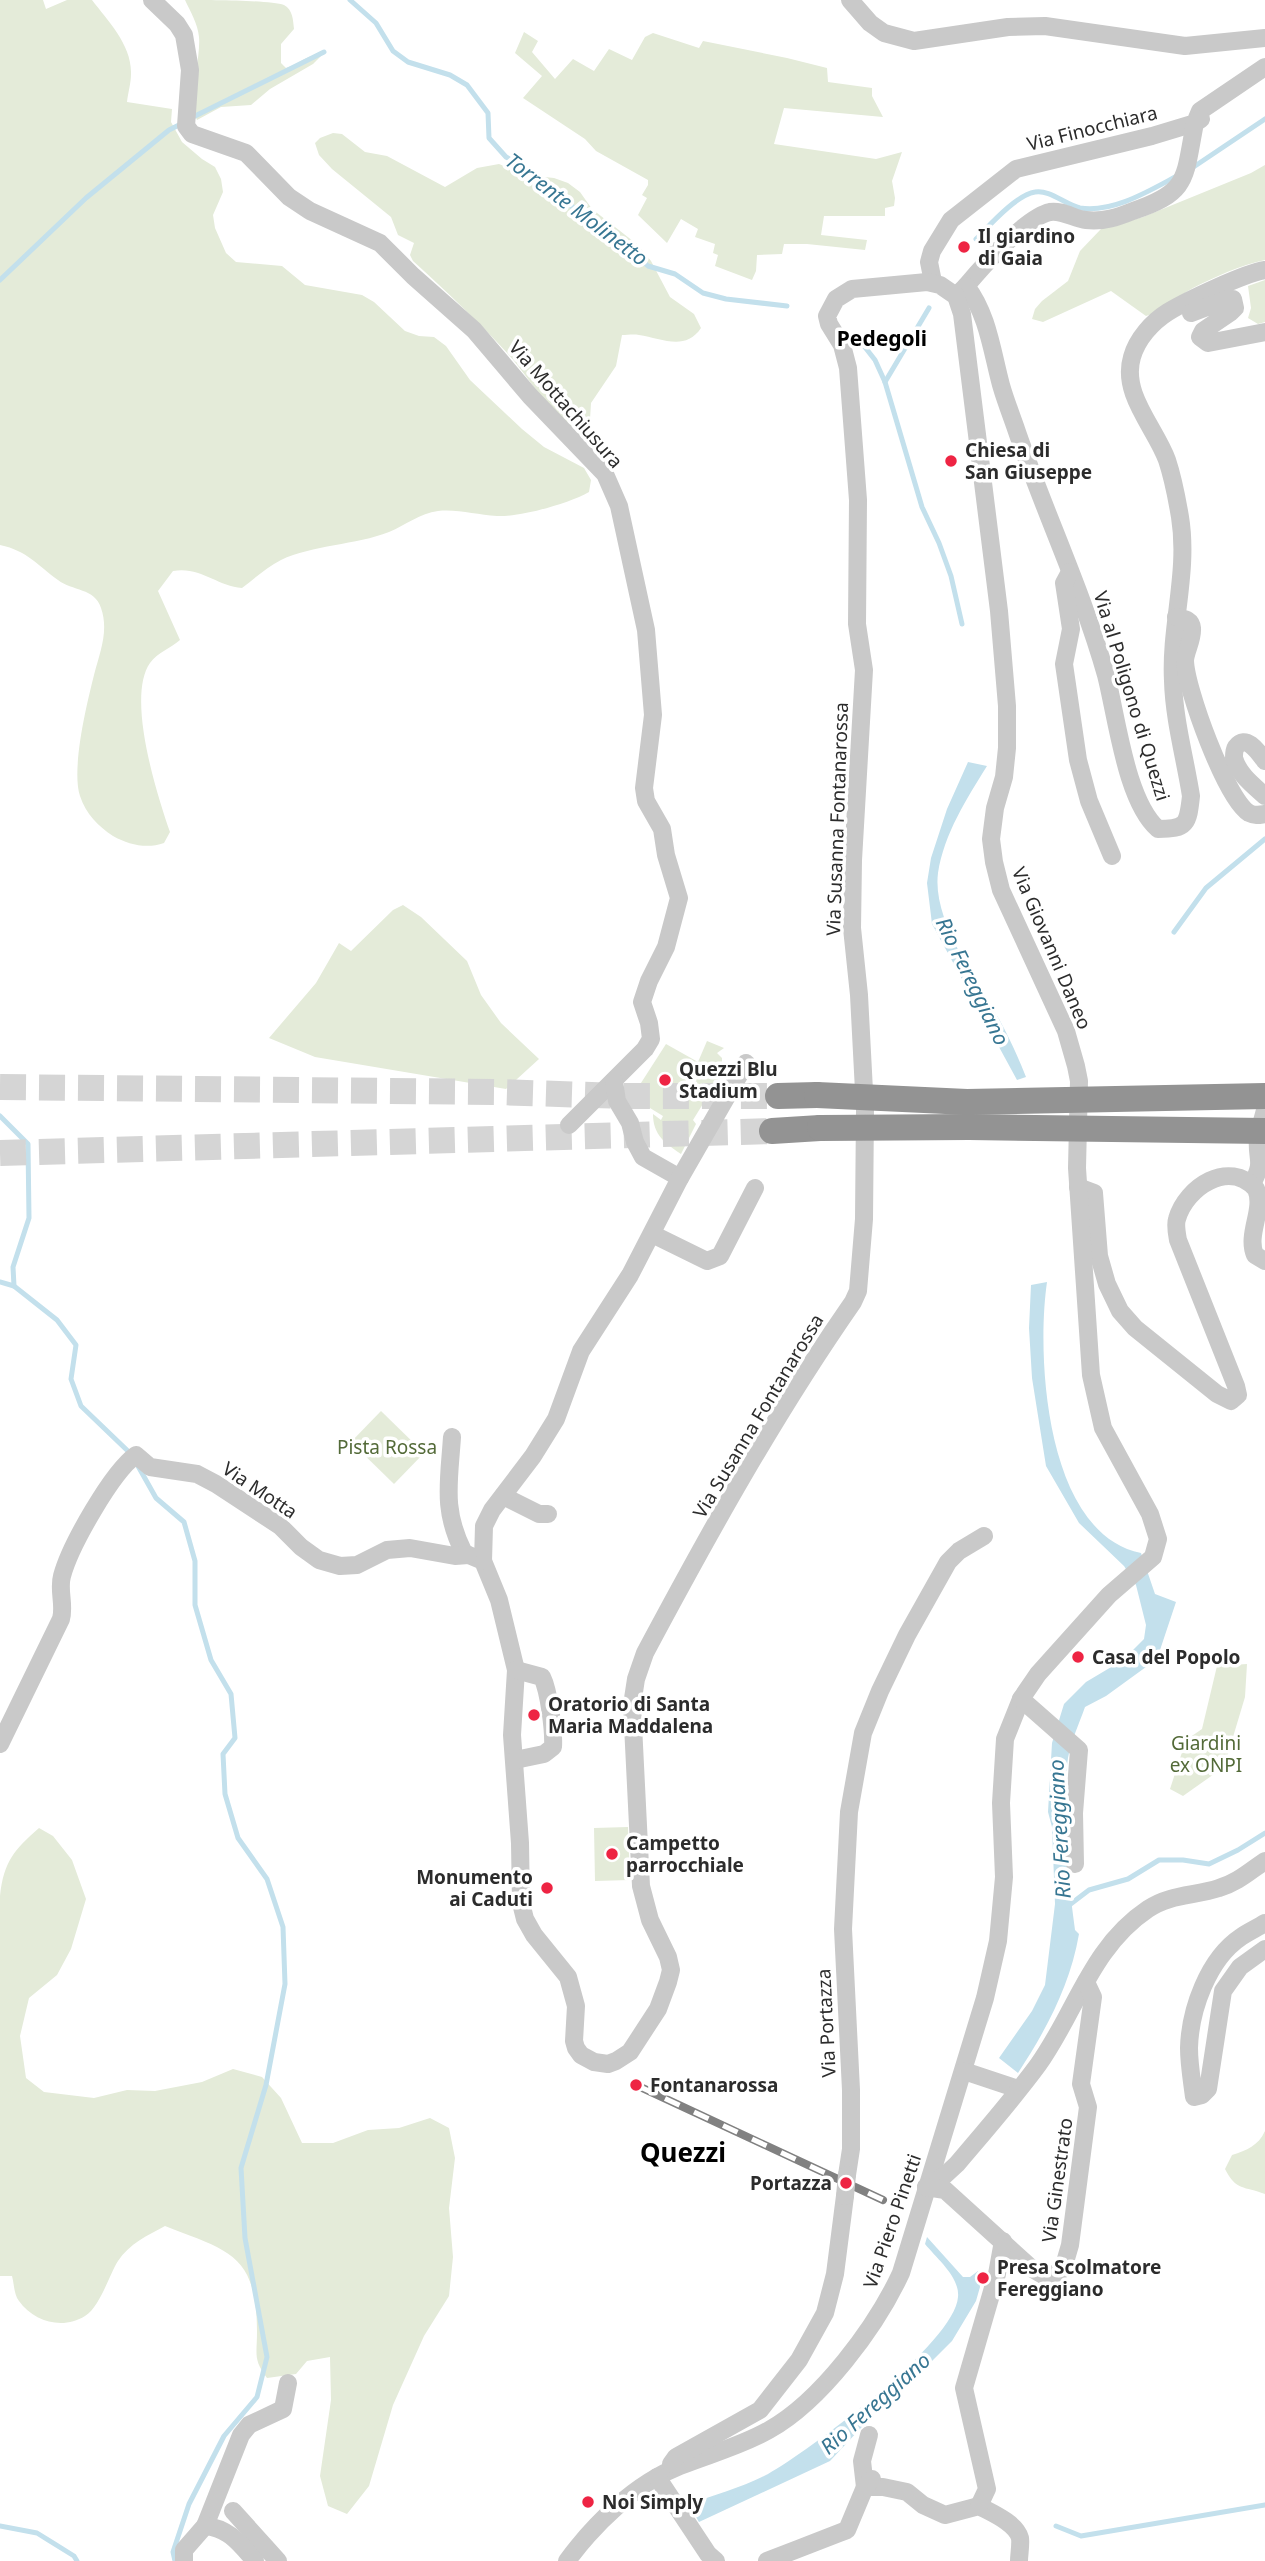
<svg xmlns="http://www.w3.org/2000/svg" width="1265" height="2561" viewBox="0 0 1265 2561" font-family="'Noto Sans',sans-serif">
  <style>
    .green { fill: #e4ebd9 }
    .water { fill: #c3e0ec }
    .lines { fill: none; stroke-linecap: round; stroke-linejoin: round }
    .stream { stroke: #c3e0ec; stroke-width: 5 }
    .highway-tunnel { stroke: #d5d5d5; stroke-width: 26; stroke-dasharray: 26 13; stroke-linecap: butt }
    .minor { stroke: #c9c9c9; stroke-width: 18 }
    .highway { stroke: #939393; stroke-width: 26 }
    .rail-casing { stroke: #818181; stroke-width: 8 }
    .rail { stroke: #fff; stroke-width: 5; stroke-dasharray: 16; stroke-linecap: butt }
    .minor-bridge { stroke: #c9c9c9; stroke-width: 18 }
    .highway-bridge { stroke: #939393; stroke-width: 26 }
    .poi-dot { fill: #ee2443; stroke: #fff; stroke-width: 2.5 }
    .labels { text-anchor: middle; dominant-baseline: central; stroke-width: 7; stroke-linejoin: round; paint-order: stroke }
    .street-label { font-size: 19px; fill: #2c2c2c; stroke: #fff }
    .poi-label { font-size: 19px; font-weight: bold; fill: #2c2c2c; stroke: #fff; text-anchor: start }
    .park-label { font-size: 19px; fill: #536a38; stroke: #fff }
    .water-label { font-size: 21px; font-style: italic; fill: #377692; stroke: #fff }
    .neighbourhood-label { font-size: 21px; font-weight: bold; fill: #000; stroke: #fff }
    .district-label { font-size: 26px; font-weight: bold; fill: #000; stroke: #fff }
  </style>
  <rect width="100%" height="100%" fill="#fff"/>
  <g class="green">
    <path d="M0,0h43l3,9 21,-9h25c16,21 40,45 39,74 0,9 -3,19 -4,28l45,7 -1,13 11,20 20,17 13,8 6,12 2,13 -10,23 2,13 11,25 10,9 46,4 23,19 57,10 12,7 31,29 14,5 15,1 12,9 24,34 52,49 22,18 40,21 7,12 -2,12c-21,12 -69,25 -92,24 -20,-1 -39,-7 -59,-5 -18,2 -32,14 -49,21 -33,13 -77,13 -108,28 -14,7 -27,19 -39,28 -25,-2 -42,-22 -69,-17l-15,20 22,49c-10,9 -22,12 -30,23 -24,34 7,132 20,169l-6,11c-17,6 -35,2 -51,-7 -15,-10 -27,-22 -33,-40 -9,-27 7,-93 14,-121 6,-23 15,-44 7,-67 -6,-20 -29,-17 -43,-28 -21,-15 -30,-29 -58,-35z"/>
    <path d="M185,0c20,0 85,0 99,5 9,5 9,15 10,24l-13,15v19l5,5c13,-3 22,-15 36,-13l-9,9 -43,25 -19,16 -30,2 -24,13c-10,-17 4,-61 2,-83 -1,-13 -9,-26 -14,-37z"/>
    <path d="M524,32l14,9 -6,11 23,27 18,-20 21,12 15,-22 23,11 13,-23 8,-4 46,15 4,-7 84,17 40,10 1,14 44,6v8l11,21 -99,-9 -10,36 102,15 26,-7 -10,29 3,17 -1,8 -9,2v8h-61l-3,19 46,5 -2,10 -58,-6h-23l-2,10 -25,1 -1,16 -4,9 -37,-14 3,-11 -5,-2 2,-9 -20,-7 3,-8 -17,-10 -14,24 -29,-28 9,-17 -5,-3 6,-10v-5l-52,-29 -11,-12 -62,-41 19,-22 -27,-23z"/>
    <path d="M333,133l9,1 23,18 22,4 58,31 32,-19 22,-4 27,11 28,3 14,5 12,9 12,17 46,36 13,16 19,36 24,17 7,14c-16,24 -40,10 -62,7 -5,-1 -12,0 -17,0l-6,31 -25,37 -2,33 -6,3c-23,-10 -55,-63 -74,-84 -30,-33 -63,-64 -96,-94l-3,-6 4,-12 -16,-8 -7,-18 -59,-48 -13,-14 -4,-12 5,-5z"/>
    <path d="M1265,165v95c-25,5 -50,17 -72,28 -17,9 -28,23 -47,28l-35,-25 -68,31 -11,-3 3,-10 7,-8 26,-20 12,-30 21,-22 42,-12 108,-44z"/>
    <path d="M1265,280v42l-7,2 -10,-6 3,-10 -3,-22z"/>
    <path d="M403,905l18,12 46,44 14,34 20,28 38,36 -33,30 -191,-32 -46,-19 47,-55 23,-40 12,8 42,-41z"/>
    <path d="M707,1041l17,7 -7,5 5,5v15l-29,47 3,4 -15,30c-16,-11 -28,-19 -28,-40l8,6 2,-4 -31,-19 34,-53 32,18z"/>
    <path d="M381,1411l43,42 -30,31 -43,-42z"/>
    <path d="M1247,1664l-2,33 -21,70 -41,29 -13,-7 16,-49 16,-11 15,-63z"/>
    <path d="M628,1827l2,53 -35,1 -1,-53z"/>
    <path d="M39,1828l14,8 19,24 14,39 -15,50 -14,26 -28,23 -9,38 6,42 18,14 50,6 33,-8 28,1 47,-9 31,-13 29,8 19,21 21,45h31l35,-13 31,-2 31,-10 19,10 6,30 -6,50 4,49 -4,39 -25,40 -31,69 -24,81 -22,28 -19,-8 -8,-30 11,-76 -1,-43 -23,4 -11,13 -29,4c-14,-19 -10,-23 -10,-46 0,-78 -28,-81 -92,-106 -17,9 -36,18 -47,35 -9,14 -18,46 -33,55 -22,14 -51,6 -66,-15 -5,-6 -5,-18 -7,-25h-12v-380c4,-35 14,-46 39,-68z"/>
    <path d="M1265,2131v63c-21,-8 -29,-3 -40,-25l7,-14c15,-5 26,-9 33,-24z"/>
  </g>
  <g class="water">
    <path d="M968,762l19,4c-20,32 -43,68 -49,107 -6,47 38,106 61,146 10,18 19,38 27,58l-9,3 -85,-156 -5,-41 4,-25 16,-49z"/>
    <path d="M1047,1282c-11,76 -1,252 94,271l14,41 21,8 -19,57 -51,37 -21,11c-6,17 -14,34 -17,51 -9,57 0,116 7,172l4,4c-9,52 -33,96 -61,139l-19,-15 33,-47 13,-26 10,-81 -3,-77 -4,-15 4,-69 12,-39 22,-22 37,-22 21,-21 2,-14 -10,-40 -12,-19 -45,-43 -33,-57 -14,-88 -3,-50 2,-43z"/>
    <path d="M927,2237l36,40h7l8,-6 2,16 -4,14 -24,40 -45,45 -33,28 -44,47 -131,61 -11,-18c27,-9 55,-17 80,-30 41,-23 187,-131 190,-177 2,-20 -21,-38 -33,-53z"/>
  </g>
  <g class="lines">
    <g class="stream">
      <path d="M350,0l26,23 17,28 15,11 42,13 17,10 21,28 1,25 17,19 18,10 13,13 17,8 17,18 26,14 51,46 27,8 28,19 23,6 61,7"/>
      <path d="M191,118l133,-66"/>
      <path d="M1192,168l73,-49"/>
      <path d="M976,239c13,-13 40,-44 59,-47 14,-3 31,13 45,16 33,5 69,-17 97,-32"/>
      <path d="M0,280l86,-82 83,-68 14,-7"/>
      <path d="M857,337l18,23 10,22 37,125 17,36 12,33 11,48"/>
      <path d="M885,382l44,-74"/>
      <path d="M1174,932l32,-44 59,-49"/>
      <path d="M0,1116l28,28 1,74 -16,49 1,19 43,34 19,25 -5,34 10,27 50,48"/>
      <path d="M0,1282l14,4"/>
      <path d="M138,1466l18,32 28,24 11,39v44l16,55 20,34 4,44 -12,16 2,40 13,44 29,41 16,48 2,57 -19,101 -25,83 4,70 22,119 -10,40 -33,39 -35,68 -16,48 2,9"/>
      <path d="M1068,1906l21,-16 39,-11 31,-19h24l26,4 29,-14 27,-17"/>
      <path d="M0,2526l37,7 37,23 3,5"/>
      <path d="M1056,2526l25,10 184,-31"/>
    </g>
    <g class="highway-tunnel">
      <path d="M0,1087l496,5 127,4h155"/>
      <path d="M0,1153l772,-22"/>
    </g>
    <g class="minor">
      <path d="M152,0l25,24 7,11 6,35 -4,56 6,8 54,19 43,44 21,14 70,32 33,33 61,54 56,66 75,78 14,32 27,124 7,85 -9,73 2,13 16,28 4,26 13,43 -13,49 -17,34 -7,21 7,21 2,16 -6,10 -76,76"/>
      <path d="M850,0l20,23 14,10 30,8 94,-14 37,-1 140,20 80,-8"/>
      <path d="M933,282l-4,-20 3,-11 19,-31 65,-51 136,-33 43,-13 5,-12 65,-44"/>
      <path d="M966,286c16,-19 60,-69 84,-74 12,-2 25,7 36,8 18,2 32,-3 47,-9 57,-19 51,-33 62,-88l6,-4"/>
      <path d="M956,296l10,-10c22,28 26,66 35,99 4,14 9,27 14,41 28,83 67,164 91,249 11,43 20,126 52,154 29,0 30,-5 33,-33 -6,-38 -17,-77 -18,-115 -3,-55 16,-109 7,-164 -3,-18 -7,-39 -13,-57 -12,-33 -46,-66 -35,-103 5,-18 20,-35 36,-45 18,-11 77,-39 97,-42"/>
      <path d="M1191,313l37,-14h5l2,9 -4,4 -28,19 -3,6 8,6 57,-11"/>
      <path d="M1070,572l-6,11 7,46 -7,35 14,96 11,41 23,55"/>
      <path d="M1176,617c8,2 15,2 16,11 1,11 -6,22 -7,32 0,27 41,139 64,153 6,3 10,2 16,1"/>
      <path d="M1265,761c-6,-8 -19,-28 -29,-14 -2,3 -2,8 -2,11 5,17 19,27 31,38"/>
      <path d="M614,1081l3,20 13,22 5,19 8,15 37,21"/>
      <path d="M1252,1184c13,-24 4,-23 6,-46 1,-9 5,-19 7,-28"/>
      <path d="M1078,1187l16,6 5,63 8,28 13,27 15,17 82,66 14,7 7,-6 -2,-9 -58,-146c-1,-6 -3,-15 -1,-21 9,-32 52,-60 79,-30 9,20 -10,45 -1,66l10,6"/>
      <path d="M652,1234l55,27 13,-5 35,-68"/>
      <path d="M452,1437c-3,46 -10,73 12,116l19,8 16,39 17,70 -4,65 8,108 1,60 4,16 9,16 34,42 8,29 -2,35 2,7 5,7 13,7 14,2 8,-3 14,-9 28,-43 10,-27 3,-12 -3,-13 -18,-37 -9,-34 -9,-181 4,-26 9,-26c64,-120 130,-239 208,-351l5,-11 6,-72 1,-109 -6,-115 -7,-67 1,-68 11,-190 -7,-46 1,-124 -10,-132 -6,-23 -13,-21 -2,-8 9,-17 16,-10 75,-7 13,3 16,11 6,18 37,297 8,95v42l-3,29 -9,31 -4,31 3,23 7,28 65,141 10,35 3,15 -2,87 14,207 12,53 47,86 8,25 -5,18 -44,38 -71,79 -17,25 -16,40 -4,64 3,74 -6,64 -13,57 -84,275c-25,54 -80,128 -132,157 -28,16 -59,24 -89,36 -44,17 -85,57 -113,95"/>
      <path d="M503,1496l36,18h9"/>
      <path d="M483,1561l1,-35 8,-16 41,-54 23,-37 25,-68 49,-76 50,-97 66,-115"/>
      <path d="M1021,1699l58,51 -5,63 1,51"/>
      <path d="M0,1744l61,-125c4,-14 -3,-29 1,-43 8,-30 50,-104 74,-121l14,12 47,7 19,10 64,42 21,21 18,13 21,6 17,-1 30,-15 23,-2 45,8 13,-1"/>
      <path d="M515,1760l29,-6 9,-7c1,-16 -4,-56 -11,-70l-26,-7"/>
      <path d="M1265,1923c-8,5 -17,9 -24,14 -33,22 -51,73 -52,111 0,16 3,33 5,49l8,-2 6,-6 15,-98 17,-24 25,-18"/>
      <path d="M964,2071l54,18"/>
      <path d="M847,2175l4,-26v-59l-8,-161 6,-117 14,-79 17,-42 27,-56 41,-73 11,-11 25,-15"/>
      <path d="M926,2187l18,-11 13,-12c27,-32 56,-65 81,-99 38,-53 53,-118 110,-156 22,-15 47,-13 71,-21 18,-5 31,-17 46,-27"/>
      <path d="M926,2187l19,3 86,78 17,10 15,-9 7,-24 18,-138 -7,-23 12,-87 -7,-15"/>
      <path d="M671,2464l5,-7 84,-47 39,-50 26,-47 10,-39 10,-78"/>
      <path d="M657,2477l51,77 8,7"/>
      <path d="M865,2487h18l24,5 16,13 22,10 34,-9c13,7 37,17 41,32 1,7 -1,16 -1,23"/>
      <path d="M865,2487l-3,-26 7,-26"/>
      <path d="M979,2506l8,-17 -23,-101 33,-114 6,-33"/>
      <path d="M233,2511l45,50"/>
      <path d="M205,2526l36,-91 8,-10 34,-16 5,-26"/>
      <path d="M184,2561v-11l21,-24c24,2 35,18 50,35"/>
      <path d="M767,2561l80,-31 18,-43 7,-8"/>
    </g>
    <g class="highway">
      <path d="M778,1096l39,-1"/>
      <path d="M772,1131l48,-3"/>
    </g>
    <defs>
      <path id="rail" d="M636,2085l247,115"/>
    </defs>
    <use href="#rail" class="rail-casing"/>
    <use href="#rail" class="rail"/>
    <path class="minor-bridge" d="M845,2196l2,-21"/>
    <g class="highway-bridge">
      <path d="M817,1095l150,7 298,-6"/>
      <path d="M820,1128l149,-1 296,4"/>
    </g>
  </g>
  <g class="poi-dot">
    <circle cx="964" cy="247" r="7"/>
    <circle cx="951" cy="461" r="7"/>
    <circle cx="665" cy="1080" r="7"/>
    <circle cx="1078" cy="1657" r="7"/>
    <circle cx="534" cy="1715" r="7"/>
    <circle cx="612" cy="1854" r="7"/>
    <circle cx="547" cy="1888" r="7"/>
    <circle cx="636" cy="2085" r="7"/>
    <circle cx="846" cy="2183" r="7"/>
    <circle cx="983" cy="2278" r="7"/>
    <circle cx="588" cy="2502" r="7"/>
  </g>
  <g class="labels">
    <g class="street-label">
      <text transform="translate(1092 128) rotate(-14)">Via Finocchiara</text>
      <text transform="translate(566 404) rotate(49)">Via Mottachiusura</text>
      <text transform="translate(1132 696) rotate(73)">Via al Poligono di Quezzi</text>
      <text transform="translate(837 819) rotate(-88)">Via Susanna Fontanarossa</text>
      <text transform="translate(1052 948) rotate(67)">Via Giovanni Daneo</text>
      <text transform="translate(758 1416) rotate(-59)">Via Susanna Fontanarossa</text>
      <text transform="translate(260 1490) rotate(34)">Via Motta</text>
      <text transform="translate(826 2023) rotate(-93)">Via Portazza</text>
      <text transform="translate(1057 2180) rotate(-82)">Via Ginestrato</text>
      <text transform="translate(892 2221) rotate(-71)">Via Piero Pinetti</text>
    </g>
    <g class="poi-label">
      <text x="978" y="236">Il giardino<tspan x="978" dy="22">di Gaia</tspan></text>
      <text x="965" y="450">Chiesa di<tspan x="965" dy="22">San Giuseppe</tspan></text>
      <text x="679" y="1069">Quezzi Blu<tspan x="679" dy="22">Stadium</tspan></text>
      <text x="1092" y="1657">Casa del Popolo</text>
      <text x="548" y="1704">Oratorio di Santa<tspan x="548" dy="22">Maria Maddalena</tspan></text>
      <text x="626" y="1843">Campetto<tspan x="626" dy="22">parrocchiale</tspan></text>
      <text x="533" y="1877" text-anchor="end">Monumento<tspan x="533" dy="22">ai Caduti</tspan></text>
      <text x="650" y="2085">Fontanarossa</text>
      <text x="832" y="2183" text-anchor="end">Portazza</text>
      <text x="997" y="2267">Presa Scolmatore<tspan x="997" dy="22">Fereggiano</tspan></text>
      <text x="602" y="2502">Noi Simply</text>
    </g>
    <g class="park-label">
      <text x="387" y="1447">Pista Rossa</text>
      <text x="1206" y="1743">Giardini<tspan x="1206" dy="22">ex ONPI</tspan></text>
    </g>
    <g class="water-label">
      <text transform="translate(577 209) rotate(37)">Torrente Molinetto</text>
      <text transform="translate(973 981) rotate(64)">Rio Fereggiano</text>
      <text transform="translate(1059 1829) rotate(-93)">Rio Fereggiano</text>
      <text transform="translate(875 2403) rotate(-42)">Rio Fereggiano</text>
    </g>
    <g class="neighbourhood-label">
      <text x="882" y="338">Pedegoli</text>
    </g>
    <g class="district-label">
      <text x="683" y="2152">Quezzi</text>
    </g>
  </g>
</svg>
